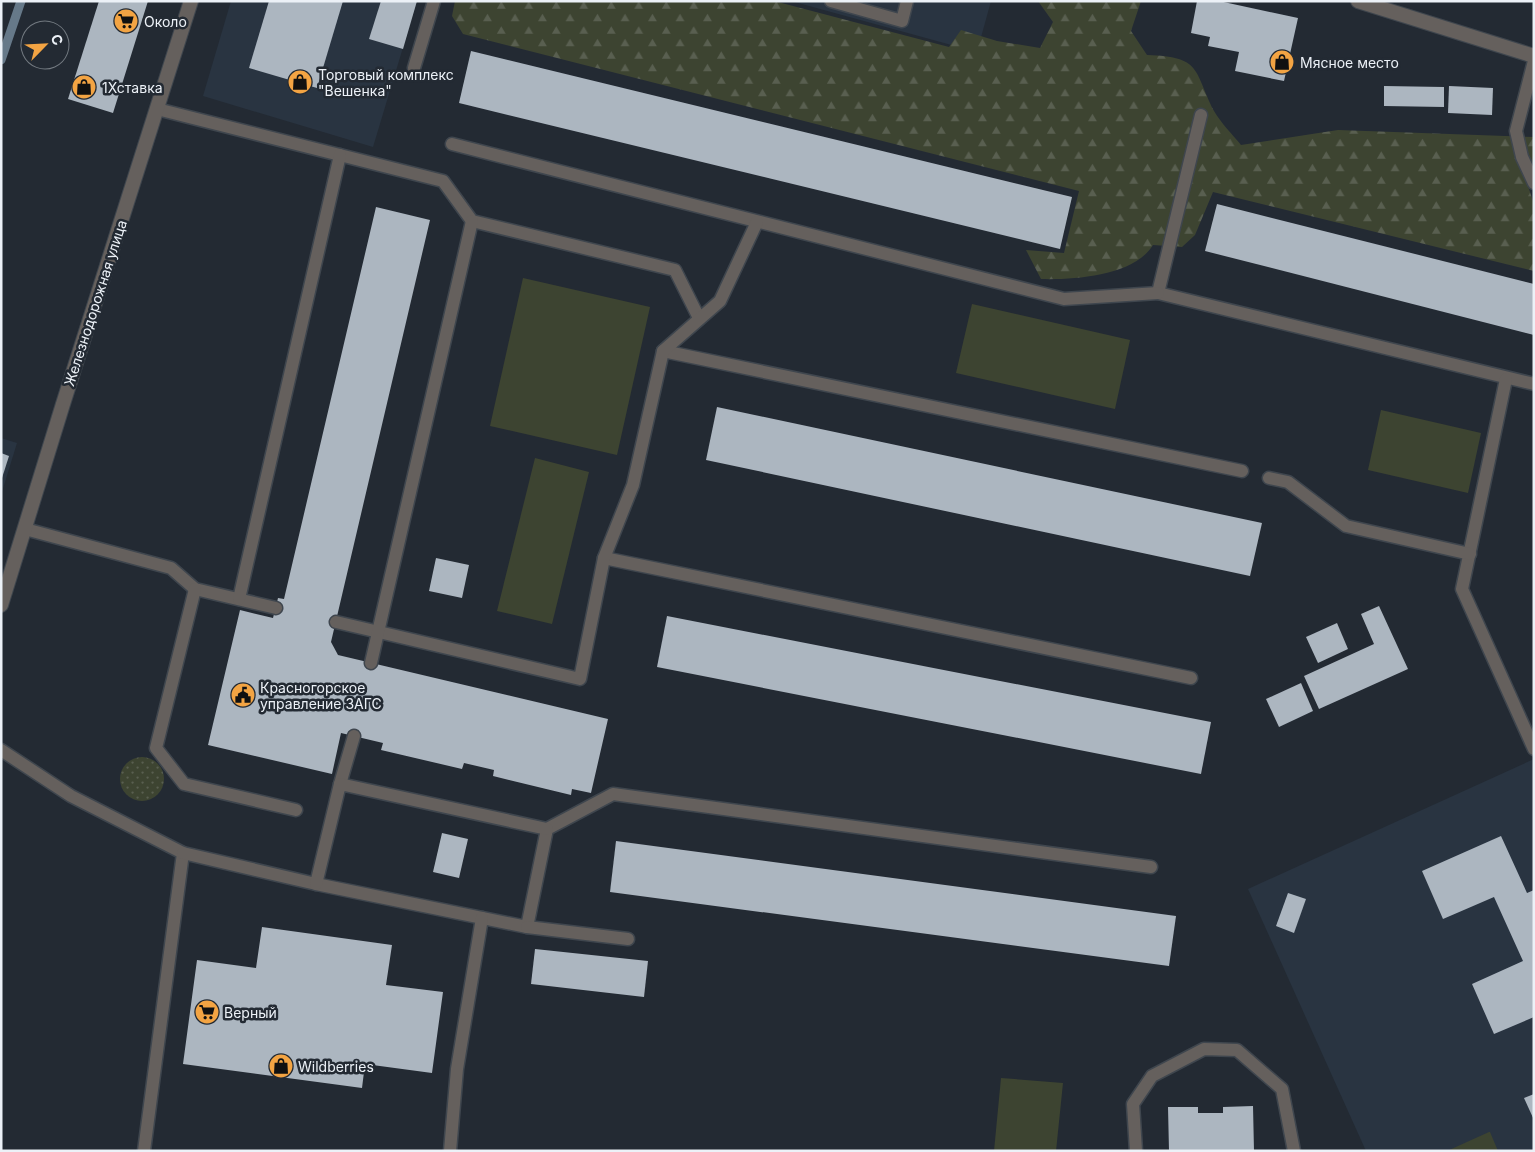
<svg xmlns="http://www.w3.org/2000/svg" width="1535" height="1152" viewBox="0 0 1535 1152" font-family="Inter,sans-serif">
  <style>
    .built { fill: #293441 }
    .grass { fill: url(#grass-dots) }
    .forest { fill: url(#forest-firs) }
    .park { fill: #3d4431 }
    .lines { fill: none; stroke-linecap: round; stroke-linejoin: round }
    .stream { stroke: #667989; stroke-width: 9 }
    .building { fill: #acb6c0 }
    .service-casing { stroke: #3f464e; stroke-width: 15 }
    .tertiary-casing { stroke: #3f464e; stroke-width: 16 }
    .service { stroke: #65605d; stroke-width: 12 }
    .tertiary { stroke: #65605d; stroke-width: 14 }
    .labels { text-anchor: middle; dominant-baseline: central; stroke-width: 5; stroke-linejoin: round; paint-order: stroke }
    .poi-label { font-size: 14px; fill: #ecf1f7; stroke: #232a33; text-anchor: start }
    .street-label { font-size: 14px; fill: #ecf1f7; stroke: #232a33 }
  </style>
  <defs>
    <pattern id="grass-dots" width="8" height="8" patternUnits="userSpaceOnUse" patternTransform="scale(1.25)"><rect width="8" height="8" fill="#3d4431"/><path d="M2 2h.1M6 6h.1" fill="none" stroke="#595f50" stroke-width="1.8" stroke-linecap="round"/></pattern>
    <pattern id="forest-firs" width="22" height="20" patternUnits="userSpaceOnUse" patternTransform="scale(1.25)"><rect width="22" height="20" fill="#3d4431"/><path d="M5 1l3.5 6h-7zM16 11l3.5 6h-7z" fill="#595f50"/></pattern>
  </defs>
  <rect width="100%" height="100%" fill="#232a33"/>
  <g class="built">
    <path d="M231,1h186l-44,146 -170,-51z"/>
    <path d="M791,1h200l-14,51z"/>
    <path d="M1,438l16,5 -16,52z"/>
    <path d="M1534,759v392h-168l-118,-262z"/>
  </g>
  <circle class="grass" cx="142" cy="779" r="22"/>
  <path class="forest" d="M455,1h319l175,46 12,-17 36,11 43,7 13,-26 -15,-21h103l-10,30 16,24c55,2 46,14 67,56 7,12 18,23 27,34l97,-15 196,7v47l-6,2 6,18v67l-321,-79 -18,43 -13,12 -29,-2c-19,31 -79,35 -112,34l-15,-29 38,3 15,-62 -616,-157 -11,-18z"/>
  <g class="park">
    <path d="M523,278l127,29 -33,148 -127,-29z"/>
    <path d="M972,304l158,36 -15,69 -159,-36z"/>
    <path d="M1381,410l100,23 -13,60 -100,-23z"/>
    <path d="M535,458l54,14 -37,152 -55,-13z"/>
    <path d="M1001,1078l62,5 -7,68h-62z"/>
    <path d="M1490,1132l8,19h-51l42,-19z"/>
  </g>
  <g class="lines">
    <path class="stream" d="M1,60l20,-59"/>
  </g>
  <g class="building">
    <path d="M99,1h49l-35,112 -45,-14z"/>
    <path d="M269,1h74l-26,87 -68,-20z"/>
    <path d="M381,1h36l-14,48 -34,-10z"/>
    <path d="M1197,1h22l79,17 -14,63 -49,-10 4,-19 -31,-6 2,-9 -19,-4z"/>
    <path d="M471,51l601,146 -12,52 -601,-146z"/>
    <path d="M1384,86l60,1v20l-60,-1z"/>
    <path d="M1449,86l44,2 -1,27 -44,-2z"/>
    <path d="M1217,204l317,80v51l-329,-84z"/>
    <path d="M376,207l54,13 -99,422 7,13 270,64 -17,74 -19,-4 -1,6 -78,-19 1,-6 -30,-7 -2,6 -81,-19 2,-7 -42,-10 -9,41 -124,-29 32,-135 33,8 5,-20 6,1z"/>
    <path d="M717,407l545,116 -12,53 -544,-116z"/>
    <path d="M1,453l8,3 -7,22 -1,-1z"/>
    <path d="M436,558l33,7 -7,33 -33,-7z"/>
    <path d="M1379,606l29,63 -89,40 -15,-33 70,-32 -13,-30z"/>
    <path d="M667,616l544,106 -10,52 -544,-107z"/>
    <path d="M1337,623l11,26 -30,14 -12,-26z"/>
    <path d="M1301,683l12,28 -34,16 -13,-28z"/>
    <path d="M442,833l26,6 -9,39 -26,-6z"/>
    <path d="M1501,836l26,57 7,-3v127l-40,17 -22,-50 51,-23 -29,-64 -51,22 -21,-48z"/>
    <path d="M616,841l560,75 -7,50 -559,-74z"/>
    <path d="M1288,893l18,6 -12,34 -18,-7z"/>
    <path d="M262,927l130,18 -6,40 57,7 -11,81 -67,-9 -3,24 -179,-24 14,-104 59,8z"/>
    <path d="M535,949l113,12 -4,36 -113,-13z"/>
    <path d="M1534,1094v26l-10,-22z"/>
    <path d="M1253,1106l1,45h-85l-1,-44h30v6h25v-6z"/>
  </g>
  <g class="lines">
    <defs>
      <g id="service">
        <path d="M831,1l71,20 5,-20"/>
        <path d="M1534,61l-18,70 6,26 12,26"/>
        <path d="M414,68l20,-67"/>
        <path d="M157,109l286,72 29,40 203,49 24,48"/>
        <path d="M1201,115l-43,178 376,91"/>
        <path d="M452,144l612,155 94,-6"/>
        <path d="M663,351l579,120"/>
        <path d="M1506,379l-44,210 72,160"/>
        <path d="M1269,478l19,4 58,44 124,28"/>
        <path d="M25,529l146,39 24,21 81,19"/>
        <path d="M604,558l587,120"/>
        <path d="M195,589l-39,159 28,36 112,26"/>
        <path d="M239,599l101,-444"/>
        <path d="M336,622l244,57 24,-121 29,-73 30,-134 57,-50 37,-79"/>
        <path d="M371,663l101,-442"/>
        <path d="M1,750l70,46 112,57 -39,298"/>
        <path d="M340,784l14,-48"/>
        <path d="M183,853l133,31 211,43 20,-98 66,-35 538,73"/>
        <path d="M316,884l24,-100 207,45"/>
        <path d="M527,927l101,12"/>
        <path d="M450,1151l7,-82 25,-151"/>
        <path d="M1136,1151l-3,-47 19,-28 52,-27 33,1 45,39 12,62"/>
      </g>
      <g id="tertiary">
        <path d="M1358,1l176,55"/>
        <path d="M1,605l62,-201 128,-403"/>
      </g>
    </defs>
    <use href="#service" class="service-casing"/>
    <use href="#tertiary" class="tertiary-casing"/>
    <use href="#service" class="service"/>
    <use href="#tertiary" class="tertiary"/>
  </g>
  <defs>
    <symbol id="supermarket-disc" viewBox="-11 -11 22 22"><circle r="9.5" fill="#f3a443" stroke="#232a33"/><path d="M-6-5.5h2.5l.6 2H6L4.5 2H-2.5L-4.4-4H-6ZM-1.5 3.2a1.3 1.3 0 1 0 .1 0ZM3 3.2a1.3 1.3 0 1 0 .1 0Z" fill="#111"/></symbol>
    <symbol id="shop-disc" viewBox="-11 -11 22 22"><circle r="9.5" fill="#f3a443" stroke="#232a33"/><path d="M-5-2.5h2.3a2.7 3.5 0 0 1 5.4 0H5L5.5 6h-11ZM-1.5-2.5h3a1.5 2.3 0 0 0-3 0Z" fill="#111"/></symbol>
    <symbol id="civic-disc" viewBox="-11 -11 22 22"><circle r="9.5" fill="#f3a443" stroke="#232a33"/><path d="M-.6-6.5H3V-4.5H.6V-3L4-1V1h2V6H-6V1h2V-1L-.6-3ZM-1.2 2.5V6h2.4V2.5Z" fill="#111"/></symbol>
  </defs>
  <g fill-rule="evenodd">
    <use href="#supermarket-disc" x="112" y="7" width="28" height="28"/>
    <use href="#shop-disc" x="1268" y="48" width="28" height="28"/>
    <use href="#shop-disc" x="286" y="68" width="28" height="28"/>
    <use href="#shop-disc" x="70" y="73" width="28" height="28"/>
    <use href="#civic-disc" x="229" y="681" width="28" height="28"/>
    <use href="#supermarket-disc" x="193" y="998" width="28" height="28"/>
    <use href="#shop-disc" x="267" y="1052" width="28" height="28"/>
  </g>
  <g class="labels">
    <g class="poi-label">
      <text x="144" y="21">Около</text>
      <text x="1300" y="62">Мясное место</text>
      <text x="318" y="74">Торговый комплекс<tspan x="318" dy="16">"Вешенка"</tspan></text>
      <text x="102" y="87">1Хставка</text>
      <text x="260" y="687">Красногорское<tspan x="260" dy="16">управление ЗАГС</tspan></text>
      <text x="224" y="1012">Верный</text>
      <text x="298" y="1066">Wildberries</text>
    </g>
    <g class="street-label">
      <text transform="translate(95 303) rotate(-72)">Железнодорожная улица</text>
    </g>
  </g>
  <rect width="1535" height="1152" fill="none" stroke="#ecf1f7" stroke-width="5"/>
  <g transform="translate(45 45) rotate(66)"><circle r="24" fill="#232a33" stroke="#737a81"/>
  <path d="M0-4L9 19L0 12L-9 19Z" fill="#f3a443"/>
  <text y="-8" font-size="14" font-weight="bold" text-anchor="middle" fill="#ecf1f7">С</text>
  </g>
</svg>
